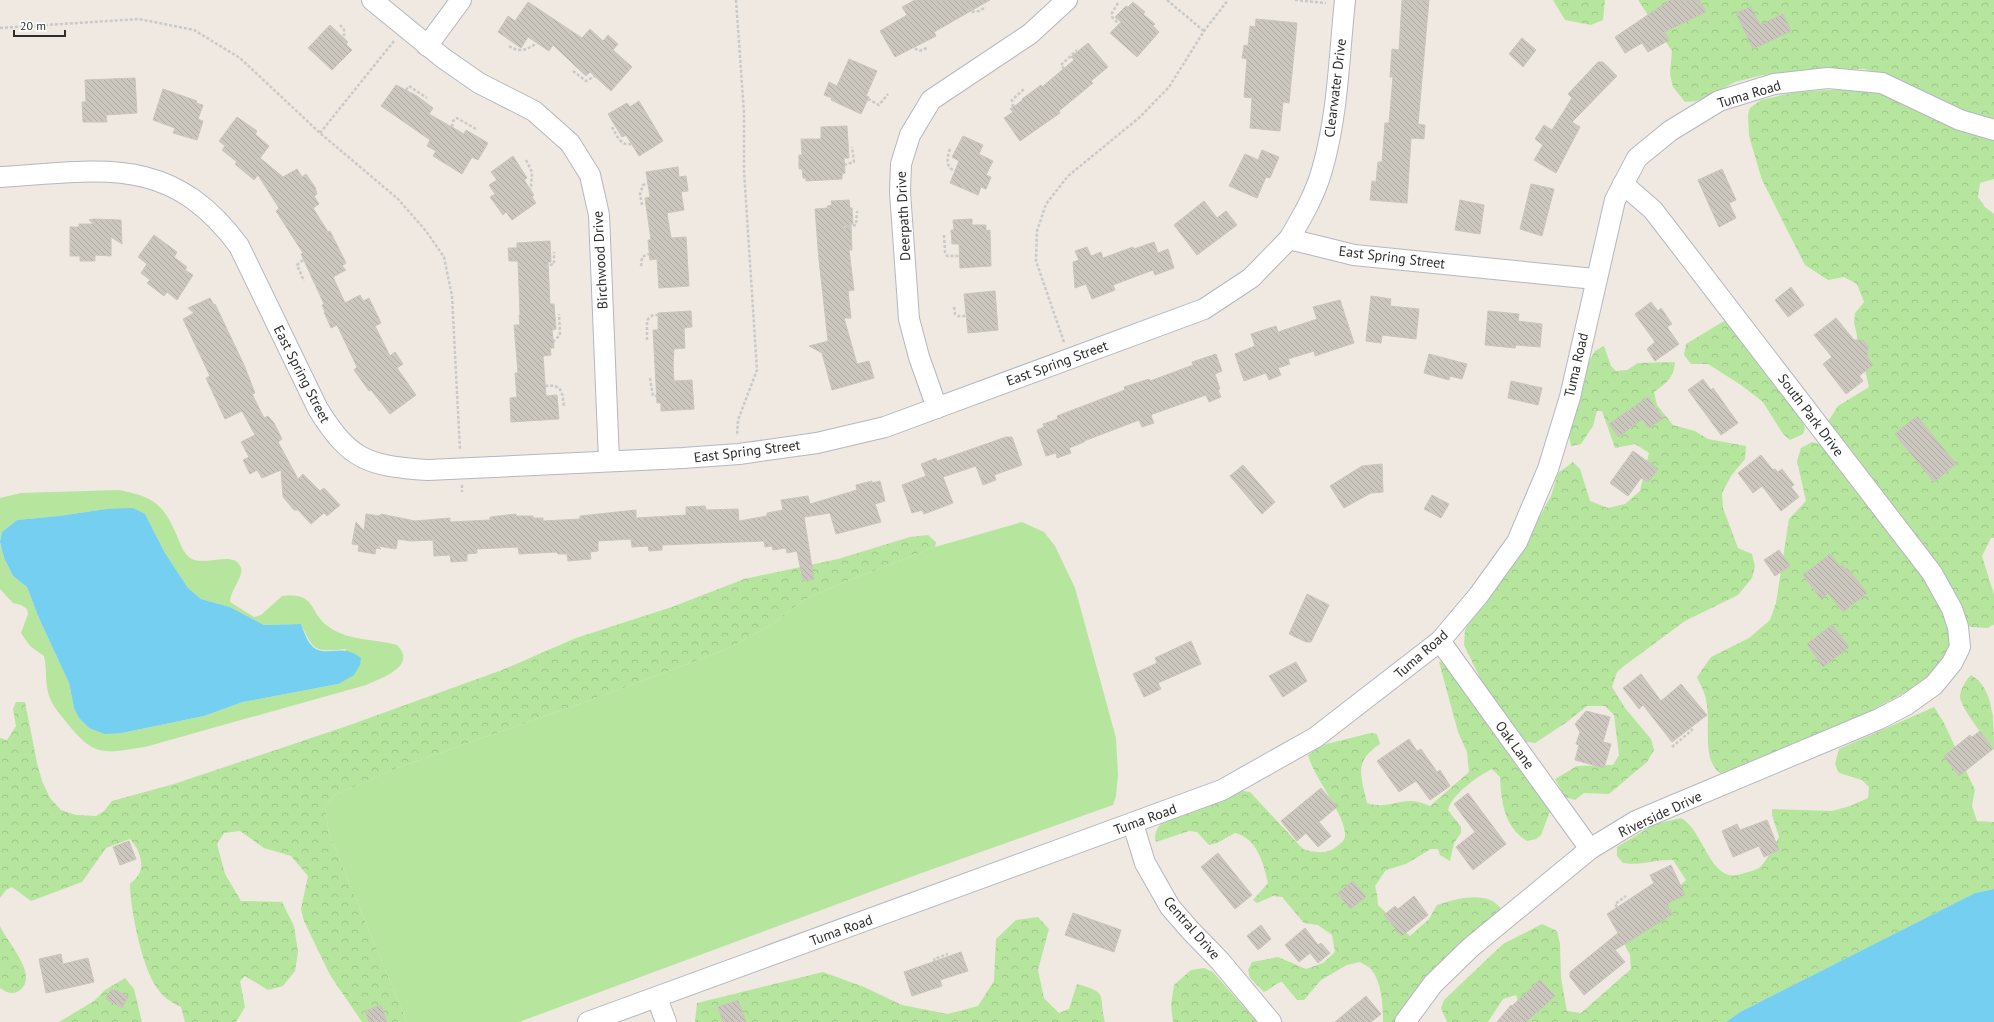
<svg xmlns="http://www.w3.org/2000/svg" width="1994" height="1022" viewBox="0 0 1994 1022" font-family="'PT Sans',sans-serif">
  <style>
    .grass { fill: #b6e59e }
    .forest { fill: url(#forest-crowns) }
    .water { fill: #75cff0 }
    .building { fill: url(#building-back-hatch); stroke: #cbc5ba }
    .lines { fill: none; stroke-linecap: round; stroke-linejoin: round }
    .minor-casing { stroke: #b4b7c1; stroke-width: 22 }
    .path { stroke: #c9c9c9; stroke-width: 2.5; stroke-dasharray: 3 2; stroke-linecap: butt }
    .minor { stroke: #fff; stroke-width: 20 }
    .labels { text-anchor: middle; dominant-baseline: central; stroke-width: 3; stroke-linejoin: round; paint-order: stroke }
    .street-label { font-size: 14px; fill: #2e2e2e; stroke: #fff }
  </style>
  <defs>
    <pattern id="forest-crowns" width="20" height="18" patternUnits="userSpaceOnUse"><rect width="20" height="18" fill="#b6e59e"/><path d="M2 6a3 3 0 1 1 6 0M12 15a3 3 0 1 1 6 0" fill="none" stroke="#9dc588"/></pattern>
    <pattern id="building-back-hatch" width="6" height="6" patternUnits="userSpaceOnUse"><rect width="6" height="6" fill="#cbc7bf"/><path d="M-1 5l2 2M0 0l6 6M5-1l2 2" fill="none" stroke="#afaba4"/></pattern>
  </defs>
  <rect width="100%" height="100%" fill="#efe9e1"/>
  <g class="grass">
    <path d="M119,490c34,7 44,13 58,46 3,7 6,16 12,21 14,12 46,-9 52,11 3,8 -11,23 -11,34l24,15 7,-2 21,-19c36,-4 26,17 47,31 19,14 47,12 68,18 21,21 -16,33 -31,40l-221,62c-41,6 -50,11 -78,-24 -7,-9 -16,-18 -19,-31 -3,-12 -1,-24 -4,-36l-14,-10 -9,-13 7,-19 -1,-5 -6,-4 -8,-2 -13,-14v-46l4,15 9,18 14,11 11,29 31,67 5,25 5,10 10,10 33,5 82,-17 39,-14 95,-18 8,-35c-31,3 -32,3 -45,-25l-37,1 -34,-18 -29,-8 -13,-11 -23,-35 -20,-39 -39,-5 -47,7 -42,4 -15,12 -2,10v-44l21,-5z"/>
    <path d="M1022,522l22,10 11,14 20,42 41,150 2,37 -2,21 -3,9 -197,70 -397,147h-112l-78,-188 -4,-27 10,-12 62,-27 191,-67 137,-51 46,-25 33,-25 33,-15 98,-38z"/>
  </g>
  <g class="forest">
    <path d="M1553,0h52l-2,20 -12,5 -26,-5z"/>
    <path d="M1638,0h356v124l-67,-28 -24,-15 -39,-12h-49l-52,6 -28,7 -24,13 -14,6 -12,1 -12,-15 -3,-13 2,-23z"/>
    <path d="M1844,89l33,3 117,46v41l-14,4 -2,14 7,10 9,7v324h-3l-9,18 12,39v29l-6,4 -17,-1 -8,-5 -133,-195 -1,-7 9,-14 31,-19 -15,-64 1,-10 9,-11 -7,-18 -13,-7 -16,3 -23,-15 -43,-85 -13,-44 -1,-21 2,-7 11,-8 35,-8z"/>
    <path d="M1724,321l8,3 68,91 5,13 -2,6 -13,6 -7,-6 -20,-32 -22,-17 -33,-21h-17l-7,-9 2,-11z"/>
    <path d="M1604,346l7,20 5,5 11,-1 11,-7 37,-1c-1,15 -9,22 -21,30l3,13 16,20 22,6 13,8 38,7 -1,13 -14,17 -9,17 1,15 15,40 14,6 3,12 -3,12 -14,17 -53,26 -61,45 -7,6 -5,15 13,21 26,31 3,11 -7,12 -38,32 -25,-1 -9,7 -10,-3 -10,-18 22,-13 36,-1 6,-10 -5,-40 -9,-9h-18l-20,16 -32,21 -12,-2 -40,-57 -19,-39 1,-15 6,-12 20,-27 50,-77 10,-18 7,-23 15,-11 7,7 10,32 18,7 17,-4 15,-13 9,-38 -14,-9 -20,4 -13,-37h-5l-4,15 -12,18 -10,2 -3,-15 19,-66 8,-14z"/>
    <path d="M1812,442l14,4 112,149 13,37 -2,16 -18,30 -112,61 -88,34 -10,1c-21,-15 -9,-50 -15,-74 -1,-8 -6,-16 -9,-23l14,-20 38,-19 21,-18 6,-17 13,-84 17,-18 -9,-40 4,-13z"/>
    <path d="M928,535l8,7 -1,5 -98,38 -33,15 -33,25 -46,25 -137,51 -191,67 -62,27 -10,12 4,27 78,188h-45l-32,-47 -26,-54 -3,-12 7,-33 -17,-20 -27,-8 -24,-17 -16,2 -7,11 8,30 16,27 41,1 12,24 4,26 -3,19 -12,15 -15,4 -23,-14 -5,5 5,26 -9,15h-51l-4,-15c-9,-4 -18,-10 -24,-19 -15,-20 -27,-80 -27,-104 3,-3 7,-6 9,-10 6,-11 -1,-27 -9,-35l-24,9 -24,34 -51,19 -19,-14 -6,3 -6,8v-160l7,2 9,-14 -3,-17 3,-7h9l12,61 5,18 8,17 11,12 15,5 20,1 8,-5 8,-10 62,-17 173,-58 155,-56 74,-32 96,-31 72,-28 94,-20 72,-22z"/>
    <path d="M1445,661l107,145 -11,29 -5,4 -9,2c-23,-14 -26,-40 -27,-64l-8,-8c-14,7 -41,26 -44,41l13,17v6l-7,10 -4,18 -10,-6 -2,-6h-7l-25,15 -20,6 -11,16 2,8 1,11 32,31 19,-17 8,-14c19,-6 51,-16 65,5l-95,96 -13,16h-11c0,-16 -1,-40 -12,-53 -3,-3 -8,-5 -11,-7l-13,3 -26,15 -17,20h-7l-15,-18c-7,1 -10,7 -18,10l-14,-14 -2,-8 4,-8 26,-5 28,12 17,-6 12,-11 -3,-17 -14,-10 -14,-2 -22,-26 -9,-1 -16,7 -4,-3 15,-17c-5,-20 -10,-44 -33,-50l-18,10 -8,2 -12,-13 -8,-1 -33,11c-3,-8 2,-15 7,-21l74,-31 13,2 53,57c10,3 24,6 33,-2 5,-4 10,-7 9,-14 -2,-22 -30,-53 -37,-78l14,-10 49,-12 6,1 3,10c-27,18 -19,31 -13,59 19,6 27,-2 45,-2 6,0 13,3 18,5l39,-34 -2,-20 -9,-20 -19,-70z"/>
    <path d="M1971,675c23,13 23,47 23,75 -7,-10 -33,-41 -34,-53 0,-7 6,-17 11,-22z"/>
    <path d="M1934,707l10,16 31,67 -3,16 5,15 17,1v67l-19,4 -235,119 -14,10h-201l-9,-27 -13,4 -15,23h-41l-6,-14 3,-8 59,-56 39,-20 15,7 3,13 1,34 6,33 14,2 50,-44 -1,-14 -8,-15 64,-60 -13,-20c-17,-1 -34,6 -50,3l-6,-7v-9l38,-23 26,-6c23,12 29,67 60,56 6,-2 12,-3 18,-6 6,-4 16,-24 20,-31l-7,-22v-6l60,2 18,-5 18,-8 1,-11 -7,-7 -23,-7 -4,-9 4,-15z"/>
    <path d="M1038,917l11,12 -11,41 6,28 15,15 10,-4 8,-25c33,9 21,11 28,38h-410l2,-19 126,-31 41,15 38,18 46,9 30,-8 16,-25 2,-42 20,-19z"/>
    <path d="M0,926c6,15 43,53 17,66 -7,3 -12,-1 -17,-4z"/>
    <path d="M1204,968l9,4 44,50h-84l-2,-17 3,-20 17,-15z"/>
    <path d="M125,978l9,11 8,33h-83l35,-21 11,-11z"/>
  </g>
  <g class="water">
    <path d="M133,508l12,6 20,39 23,35 13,11 29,8 34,18 37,-1c3,8 6,17 12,23 12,11 29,-5 48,11l-1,7 -6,10 -16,9 -95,18 -39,14 -82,17 -17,1 -16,-6 -10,-10 -5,-10 -5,-25 -31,-67 -11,-29 -14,-11 -9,-18 -4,-16 2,-10 15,-12 42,-4 47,-7z"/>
    <path d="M1994,889v133h-268l14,-10 235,-119z"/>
  </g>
  <g class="building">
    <path d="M915,0h75l-56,32 2,4 -41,21 -15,-26 27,-16 -5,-8z"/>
    <path d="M1402,0h27l-11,124 7,1 -1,14 -13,-1 -4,65 -37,-3 2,-19 4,1 2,-20h4l3,-39h4l4,-46h-3l2,-28 7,1z"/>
    <path d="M1670,0h29l7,12 -42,20 5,8 -21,12 -6,-9 -17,10 -10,-16z"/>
    <path d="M528,2l54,36 8,-9 13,12 5,-6 10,9 -5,6 19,17 -21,24 -21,-19 -4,4 -33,-31 -4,6 -21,-14 -7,11 -23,-16 10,-16 7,5z"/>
    <path d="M1133,2l12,10 -2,2 12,10 -2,2 6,6 -22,25 -27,-24 11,-11 -6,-5 11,-11 2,1z"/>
    <path d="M1751,7l9,18 23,-11 8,17 -38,18 -17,-36z"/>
    <path d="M1256,19l41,4 -8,80 -6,-1 -3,29 -30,-3 2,-30 -8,-1 3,-38 -5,-1 2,-13 4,1 2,-20 5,1z"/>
    <path d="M330,25l18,17 -2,2 6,6 -20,20 -24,-22z"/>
    <path d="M1522,38l14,12 -13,17 -14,-13z"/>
    <path d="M1088,43l20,24 -17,14 2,2 -34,28 1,2 -40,28 -16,-23 9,-6 -3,-3 13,-9 -1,-1 19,-14 1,2 32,-27 -3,-3z"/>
    <path d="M849,59l28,12 -11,25 3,1 -8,17 -30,-14 1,-2 -8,-3 5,-13 8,4z"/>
    <path d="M1598,62h5l14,14 -45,46 8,5 -24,46 -22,-13 9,-15 -8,-6 9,-14 8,5 20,-32 -4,-4z"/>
    <path d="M135,78l2,35 -31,2 1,7h-24l-1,-20h4l-1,-22z"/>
    <path d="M396,85l21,11 16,12 -4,6 35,20 2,-4 22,13 -10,17 -6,-3 -10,17 -29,-18 3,-5 -9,-5 3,-6 -49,-34z"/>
    <path d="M163,89l34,12 -1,2 7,2 -5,14 5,2 -6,19 -24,-7 2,-5 -22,-8z"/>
    <path d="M639,101l24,40 -24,15 -13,-21 -4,2 -14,-23 19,-11 3,4z"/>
    <path d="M237,117l20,14 -2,3 14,12 -9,12 23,19 14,-8 5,8 4,-3 9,13 2,7 -3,2 5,8 -6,4 15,24 2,-1 16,32 -4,3 4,4 -13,7 12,26 15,-8 3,6 6,-3 12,25 -6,3 15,30 5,-4 8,12 -6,4 19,27 -26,19 -19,-24 -2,1 -15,-21 3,-3 -20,-42 -6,3 -7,-16h1l-3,-7 2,-1 -23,-50 2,-1 -27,-42 3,-3 -21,-33 -4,5 -19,-16 2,-2 -15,-12 3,-4 -6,-5z"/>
    <path d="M847,126l2,32h-5l1,15 -3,1v5l-36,2v-3h-3l-1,-9h-3v-14h3l-1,-16h20v-12z"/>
    <path d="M963,136l20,9 -4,9 14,7 -7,14 5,2 -5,12 -5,-2 -3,8 -28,-12 9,-22 -7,-4z"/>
    <path d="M1262,150l17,7 -9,21 -4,-1 -9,21 -28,-12 16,-32 13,6z"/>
    <path d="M513,156l14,22 -3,2 10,15 -2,2 4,6 -24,17 -6,-8 -3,3 -13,-18 5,-3 -6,-9 8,-5 -6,-8z"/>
    <path d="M678,167l1,10 7,-1 2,15 -7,1 3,18 -17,3 4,25 15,-1 3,49 -30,2 -2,-29 -7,1 -2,-20h3l-6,-42 5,-1 -4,-25z"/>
    <path d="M1722,169l14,31 -7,3 7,15 -17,9 -21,-47z"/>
    <path d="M1531,184l23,5 -12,47 -22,-7z"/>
    <path d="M849,200l1,8h2l1,16h-2l1,26h-3l5,40 -6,1 3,27h-7l13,46 12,-3 5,17 -42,12 -10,-37 -13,-7 19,-5 -9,-81 -4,-51 13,-1 -1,-2 5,-1 -1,-4z"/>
    <path d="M1460,200l24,5 -4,29 -25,-4z"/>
    <path d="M1204,201l13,17 9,-7 11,14 -40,30 -23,-30z"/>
    <path d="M94,219l27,1 1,24 -11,-7v19l-16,-1v6h-15v-5h-10v-29h9v-3h15l-5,-4z"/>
    <path d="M972,219v6h14v6l4,-1 1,36 -31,2 -1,-24h-7l-1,-14h3l-1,-10z"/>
    <path d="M154,235l23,17 -3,5 13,10 -2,3 8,5 -16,25 -10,-8 -3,4 -17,-13 3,-3 -9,-7 6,-9 -9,-7z"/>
    <path d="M550,241l1,21h-3l2,42h4l2,25 -4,1 2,18h-4l1,7 -8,1 3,40 11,-1 2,24 -48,3 -1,-24 7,-1 -2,-24h3l-4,-48h6l-1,-10h1l-2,-54h-9l-1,-13h9v-5z"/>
    <path d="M1154,242l4,11 10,-4 6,19 -19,7 -2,-5 -40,15 2,5 -23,9 -6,-15 -11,4 -2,-26 6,-2 -4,-9 12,-4 4,9 10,-4 2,6 30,-11 1,2z"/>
    <path d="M1791,287l13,18 -16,12 -13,-17z"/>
    <path d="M995,291l3,39 -30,3 -4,-39z"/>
    <path d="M1371,296l20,3 -1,7 29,3 -3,30 -34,-4 -1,8 -15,-2z"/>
    <path d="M210,298l4,7 1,-1 29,61 11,28 -3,1 12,24 4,-2 6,7 8,16 -4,3 20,37 5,-5 17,17 4,-3 16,17 -13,11 -3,-3 -13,11 -13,-14h-4l-11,-13 -2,-27 -19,8 -5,-8 -7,4 -7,-14 6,-3 -8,-15 14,-7 -13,-24 -17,8 -19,-41 4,-2 -27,-57 11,-6 -6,-5z"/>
    <path d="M1340,300l14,43 -39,13 -1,-5 -26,8 2,5 -12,4 3,7 -12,5 -3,-7 -22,8 -9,-27 20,-8 -4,-12 25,-8 2,6 39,-13 -4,-12z"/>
    <path d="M1651,302l7,9 3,-3 11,16 -5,3 12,17 -24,17 -8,-12 8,-7 -20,-28z"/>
    <path d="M691,311l1,16 -8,1 1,20 -11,1 -1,16 1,16 18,-1 2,29 -33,2v-8h-4l-4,-73h5v-17z"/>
    <path d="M1488,311l31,3 -1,7 24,3 -2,23 -24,-2 -1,3 -30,-3z"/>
    <path d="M1836,318l18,22h9l5,6 -1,11 6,8 -14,11 4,5 -17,13 -23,-30 9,-7 -18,-22z"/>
    <path d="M1216,354l6,17 -7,3 5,15 -2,1 3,7 -12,5 -3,-7 -53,19 -2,2 3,7 -12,4 -3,-7 -55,21v1l-15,6 2,5 -14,5 -1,-5 -10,3 -9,-26 7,-3 -1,-3 15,-5 -1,-3 68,-26 -1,-3 25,-8 1,2 43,-16 -1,-3z"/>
    <path d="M1429,354l38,10 -5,15 -12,-3 -1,4 -25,-7z"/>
    <path d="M1703,379l8,11 2,-2 25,35 -17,12 -33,-45z"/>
    <path d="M1511,381l31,7 -4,17 -30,-7z"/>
    <path d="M1648,397l15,21 -14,10 -7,-9 -23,18 -10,-13z"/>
    <path d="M1917,416l39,48 -22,18 -39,-48z"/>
    <path d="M1006,437h6l10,28 -28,10 2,5 -13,5 -7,-19 -33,11 10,26 -29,11 -2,-4 -10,3 -10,-28 24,-9 -5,-12 15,-6 1,3 9,-3z"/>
    <path d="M1633,451l25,18 -10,13 -7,-4 -13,18 -18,-13z"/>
    <path d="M1761,455l12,15 2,-1 3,3 4,-3 12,16 -3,2 8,10 -18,14 -19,-25 -9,7 -15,-20z"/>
    <path d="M1382,464l1,28 -12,1 -27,15 -14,-22 32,-20z"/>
    <path d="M1243,465l32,37 -13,12 -32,-38z"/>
    <path d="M872,481v2l8,-2 5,20 -10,3 6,18 -45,12 -6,-21 -26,4 10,62 -11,2 -6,-30 -10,2 -1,-5 -13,2 -1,-4 -7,1 -1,-6 -102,4v5l-13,1 -1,-5 -16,1 -1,-8 -33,2v10l-8,1 1,7 -23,2 -1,-7h-9l-1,-2 -38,2 -1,-7 -41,2v4l-10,1v7l-16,1 -1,-7 -16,1 -1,-16 -23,1 -12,-2 -2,10 -18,-3 3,3 -5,-1 -1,6 -17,-3 1,-6 -7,-1 4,-22 8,9 2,-17 14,2 1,-2 34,7 35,-3v4l40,-2v-3l26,-3v2h17v2h10v3l37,-2v-3l56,-6v8l50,-3v-8l19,-1 1,4 32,-1 1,12 28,-5v-3l16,-3 -2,-10 27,-4 2,8 47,-14 -1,-5z"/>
    <path d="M1432,495l17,9 -8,14 -17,-9z"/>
    <path d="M1779,550l11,16 -15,10 -11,-16z"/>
    <path d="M1830,554l10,12 2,-1 4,5 1,-2 20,25 -24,19 -15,-19 -7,6 -18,-24z"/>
    <path d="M1307,594l22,11 -18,37h-5l-17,-8z"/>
    <path d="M1832,625l17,22 -26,20 -16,-23z"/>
    <path d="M1191,641l10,23 -43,19 3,6 -17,8 -11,-23 24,-11 -2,-5z"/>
    <path d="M1296,662l11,19 -24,16 -14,-21z"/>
    <path d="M1641,674l20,27 20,-17 26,31 -35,27 -29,-37 -4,4 -16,-21z"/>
    <path d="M1586,711l24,6 -7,25 8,2 -7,24 -29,-8 4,-15 -3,-1 4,-12 -5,-8z"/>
    <path d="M1980,731l13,18 -34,27 -15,-20 26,-21 2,2z"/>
    <path d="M1409,739l8,12 4,-2 16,23 3,-2 10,16 -20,14 -14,-19 -17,11 -22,-31z"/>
    <path d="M1321,788l16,19 -18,15 12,14 -13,11 -12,-14 -9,8 -16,-20z"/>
    <path d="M1468,793l38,51 -33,26 -17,-23 19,-15 -21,-28z"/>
    <path d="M1767,820l12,30 -15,7 -5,-11 -26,11 -11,-26 15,-7 3,6z"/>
    <path d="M129,841l7,18 -16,6 -7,-18z"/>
    <path d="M1218,853l34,42 -17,14 -34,-42z"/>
    <path d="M1671,865l14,30 -19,9 7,10 -58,36 10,12 -41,33 -14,-18v-5l48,-39 -11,-19 47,-31 -4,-8z"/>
    <path d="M1353,881l13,16 -16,12 -12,-16z"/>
    <path d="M1414,896l14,19 -26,21 -18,-21 11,-9 3,3z"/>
    <path d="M1073,913l48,17 -7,22 -49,-17z"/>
    <path d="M1261,925l10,14 -13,11 -11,-14z"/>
    <path d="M1305,928l13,17 3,-2 9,10 -12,10 -8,-10 -11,9 -14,-17z"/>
    <path d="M961,952l7,19 -28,9 2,6 -30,10 -8,-24z"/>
    <path d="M61,954l2,10 25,-6 6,24 -48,11 -7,-34z"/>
    <path d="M1540,980l15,16 -29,26h-29l14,-17 1,1z"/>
    <path d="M111,990h5l12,7 -6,11 -16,-9z"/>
    <path d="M1366,996l15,18 -10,8h-36z"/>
    <path d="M738,1000l8,22h-23l-5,-15z"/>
    <path d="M381,1005l6,17h-18l-4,-11z"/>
  </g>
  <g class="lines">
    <defs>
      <g id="minor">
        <path d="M372,0l71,58 36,25 55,28 36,32 20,32 9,40 10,246"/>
        <path d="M427,46l34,-46"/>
        <path d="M0,177c102,-6 170,-24 239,69l79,163c32,52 51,57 110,61l255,-12 56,-4 78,-11 68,-16 319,-118 47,-31 38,-39 65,16 241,24"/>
        <path d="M1289,239c13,-22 26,-44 33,-69 16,-55 17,-113 23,-170"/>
        <path d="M937,408l-18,-51 -10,-38 -9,-127 1,-28 9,-29 21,-35 99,-66 37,-34"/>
        <path d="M1440,641l150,208"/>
        <path d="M1133,824l12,39 25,44 20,23 30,31 51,61"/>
        <path d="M657,998l9,24"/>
        <path d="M588,1022l634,-232 94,-53 124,-96 38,-45 39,-54 31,-73 22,-72 45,-197 22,-42 33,-27 49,-30 55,-17 54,-6 54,5 78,37 34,10"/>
        <path d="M1405,1022l28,-38 37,-36 120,-99 46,-28 243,-102 27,-14 28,-20 18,-22 8,-16 -2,-20 -6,-18 -20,-36 -279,-363 -30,-26"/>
      </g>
    </defs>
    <use href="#minor" class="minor-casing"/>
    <g class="path">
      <path d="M736,0l8,113v58l13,199 -19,50 -1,16"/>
      <path d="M1167,0l37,31"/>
      <path d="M1295,0l31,3"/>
      <path d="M1118,3l-6,10v4l7,7"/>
      <path d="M968,9l3,3 8,-1 7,-4"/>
      <path d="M340,25l4,5v6"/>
      <path d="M0,28l139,-9 55,11 46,28 80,75 78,66 28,32 18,26 8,39 8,154"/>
      <path d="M912,44c5,8 8,8 16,3"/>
      <path d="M509,46c10,7 18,4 28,-3"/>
      <path d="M1064,69l-3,-4 16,-15"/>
      <path d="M573,71l13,10 9,-5"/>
      <path d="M406,90l3,-4 18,12"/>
      <path d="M868,99l11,6 9,-11"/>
      <path d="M1013,107l-1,-7 13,-12"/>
      <path d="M452,127l1,-6 4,-3 19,11"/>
      <path d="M612,127c5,8 8,19 19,17"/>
      <path d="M320,133l74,-92"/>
      <path d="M950,149c-3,9 -5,18 5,22"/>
      <path d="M526,160l6,12 -1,17"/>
      <path d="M844,165l10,-3 -2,-15"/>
      <path d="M642,205l-2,-11 3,-9 5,-2"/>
      <path d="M843,227l13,-2 1,-14"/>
      <path d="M944,235l1,17 2,4h12"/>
      <path d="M303,260l-6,5 7,16"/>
      <path d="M545,266l9,-2v-12"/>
      <path d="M641,266l1,-9 7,-3"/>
      <path d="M954,307l1,7 3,2h8"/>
      <path d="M647,340v-20l6,-5h5"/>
      <path d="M553,342l7,-7 -1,-21"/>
      <path d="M1064,342l-28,-81 1,-30 9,-27 22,-28 72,-59 29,-30 35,-56 24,-31"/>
      <path d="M650,378l3,18h4"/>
      <path d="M545,386c17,-2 17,5 19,20"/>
      <path d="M462,485v7"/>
      <path d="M1672,747l20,-17 -2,-2"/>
      <path d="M1617,907l-2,-3 11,-8"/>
      <path d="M935,961l-1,-2 14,-5"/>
    </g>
    <use href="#minor" class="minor"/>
  </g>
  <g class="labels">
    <g class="street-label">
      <text transform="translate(1335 88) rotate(-83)">Clearwater Drive</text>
      <text transform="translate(1749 94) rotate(-17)">Tuma Road</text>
      <text transform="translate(903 216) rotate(-93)">Deerpath Drive</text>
      <text transform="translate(1392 257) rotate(7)">East Spring Street</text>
      <text transform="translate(600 260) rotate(-93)">Birchwood Drive</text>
      <text transform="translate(1057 363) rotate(-20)">East Spring Street</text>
      <text transform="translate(1576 365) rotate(-77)">Tuma Road</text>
      <text transform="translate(302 374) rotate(63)">East Spring Street</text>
      <text transform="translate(1811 415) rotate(53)">South Park Drive</text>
      <text transform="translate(747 451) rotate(-7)">East Spring Street</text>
      <text transform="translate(1421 654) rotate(-41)">Tuma Road</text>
      <text transform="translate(1515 745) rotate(54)">Oak Lane</text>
      <text transform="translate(1660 814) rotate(-25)">Riverside Drive</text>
      <text transform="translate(1145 819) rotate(-20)">Tuma Road</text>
      <text transform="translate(1192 928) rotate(49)">Central Drive</text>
      <text transform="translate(841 930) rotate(-20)">Tuma Road</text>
    </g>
  </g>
  <path d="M14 30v6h51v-6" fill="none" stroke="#2e2e2e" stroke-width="2"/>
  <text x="20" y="30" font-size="12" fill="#2e2e2e" stroke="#ffffff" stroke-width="3" paint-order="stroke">20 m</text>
</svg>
